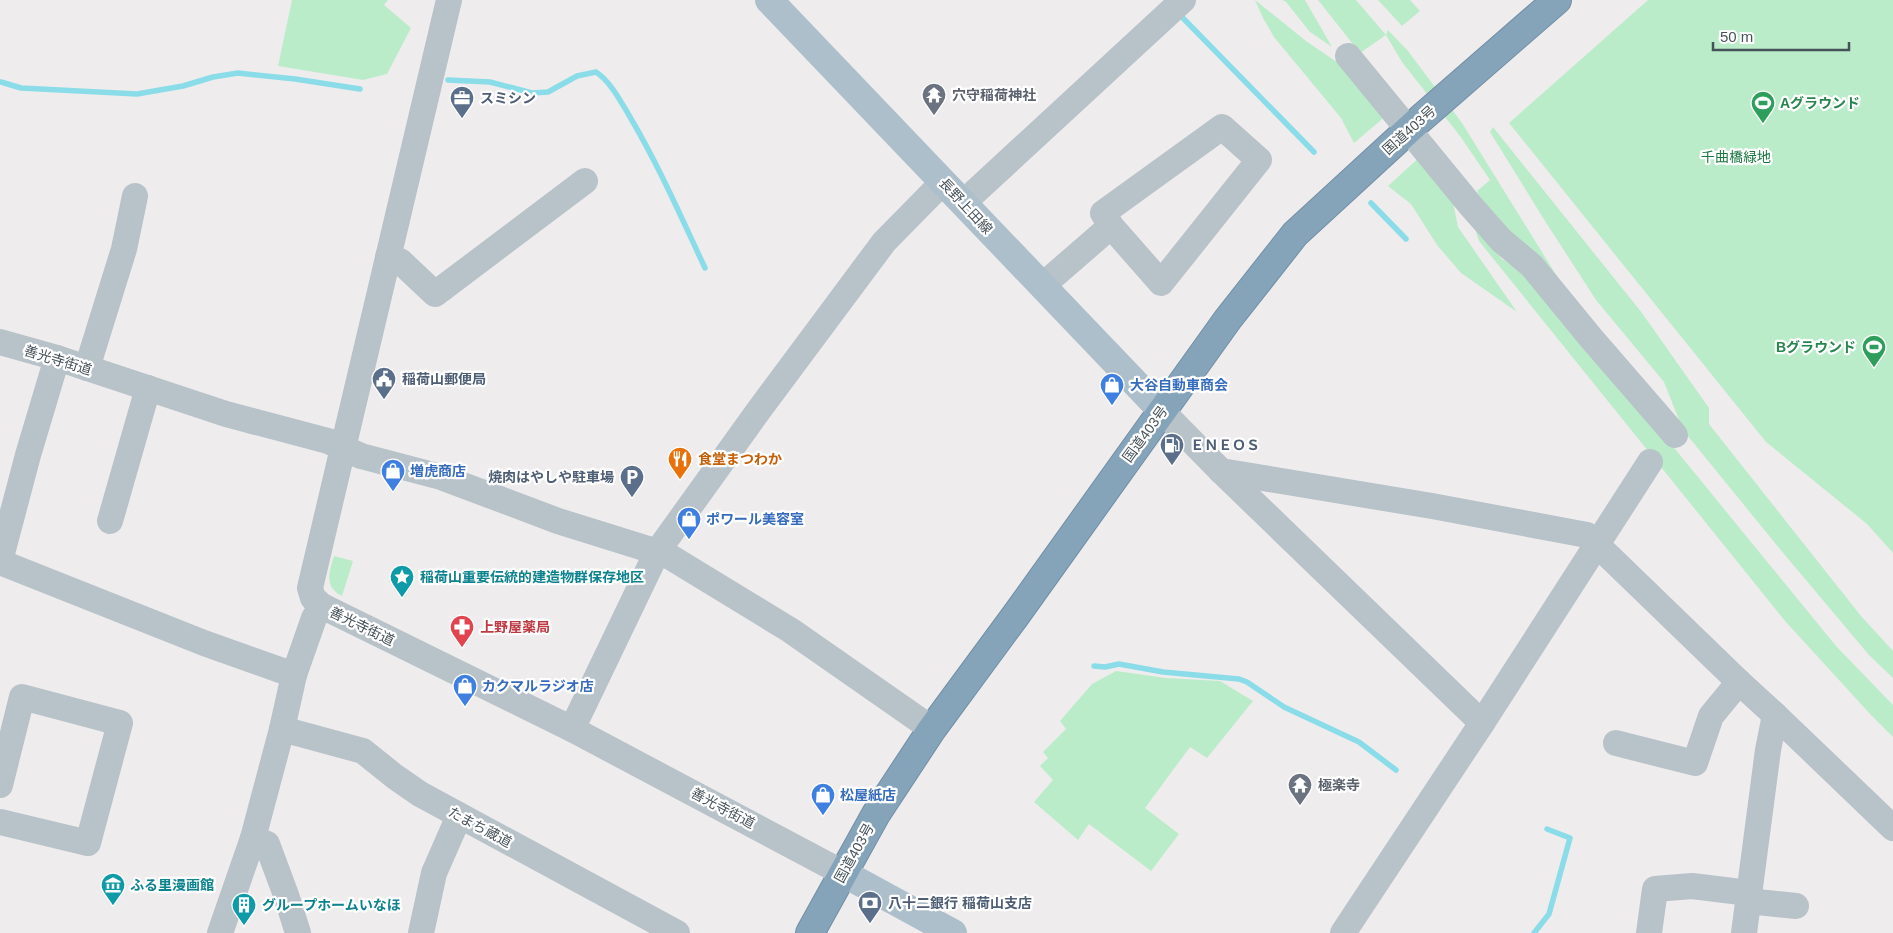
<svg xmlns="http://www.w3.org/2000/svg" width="1893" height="933" viewBox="0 0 1893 933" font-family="Arial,'Noto Sans JP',sans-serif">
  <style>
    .green { fill: #bbecc9 }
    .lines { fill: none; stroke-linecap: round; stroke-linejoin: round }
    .stream { stroke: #8adde8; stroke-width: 5.5 }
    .highway-casing { stroke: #718fa6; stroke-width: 30 }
    .minor { stroke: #b8c2c9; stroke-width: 26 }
    .major { stroke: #adbfcb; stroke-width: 28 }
    .highway { stroke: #85a4ba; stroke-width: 28 }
    .labels { text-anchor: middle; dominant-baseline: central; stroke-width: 4.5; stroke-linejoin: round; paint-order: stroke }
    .worship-label { font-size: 14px; font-weight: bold; fill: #5b616d; stroke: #fff; text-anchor: start }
    .service-label { font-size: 14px; font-weight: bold; fill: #4e5e75; stroke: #fff; text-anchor: start }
    .leisure-label { font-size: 14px; font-weight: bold; fill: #27864d; stroke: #fff; text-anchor: start }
    .street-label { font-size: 14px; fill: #465259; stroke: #fff }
    .park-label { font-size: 14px; fill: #1a773f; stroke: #fff }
    .shop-label { font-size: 14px; font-weight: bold; fill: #366cbe; stroke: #fff; text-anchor: start }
    .food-label { font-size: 14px; font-weight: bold; fill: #c56008; stroke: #fff; text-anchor: start }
    .culture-label { font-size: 14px; font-weight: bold; fill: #0d838f; stroke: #fff; text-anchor: start }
    .health-label { font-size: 14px; font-weight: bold; fill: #be3a42; stroke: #fff; text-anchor: start }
  </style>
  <rect width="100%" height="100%" fill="#efeced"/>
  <g class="green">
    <path d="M292,0h96l-4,5 27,23 -24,46 -24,6 -85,-14z"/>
    <path d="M1255,0l51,41 41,28 40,46 -33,28 -13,-25 -67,-81 -11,-19z"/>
    <path d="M1282,0h23l27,47 -22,-15 -24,-30z"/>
    <path d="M1318,0h38l30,35 2,-5 20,21 54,72 114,184 -93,-103 -6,-13 13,-11 -30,-44 -58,-74 -16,-27 -26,18z"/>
    <path d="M1378,0h32l10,11 -18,15z"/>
    <path d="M1648,0h245v553l-26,-29 -101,-82 -257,-319z"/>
    <path d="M1493,127l149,186 67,95v16l152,192 32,35v27l-24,-23 -90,-107 -96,-118 -19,-48 -68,-82 -51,-79 -55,-89z"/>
    <path d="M1422,155l31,47 5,25 59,85 -56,-39 -24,-28 -26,-41 -23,-18z"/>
    <path d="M1478,229l24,30 21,13 139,161 174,213 57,59v32l-22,-22 -86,-94 -306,-380 -3,-9z"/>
    <path d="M334,556l19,5 -11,35c-18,-9 -13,-24 -8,-40z"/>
    <path d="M1116,671l50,7 54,3 33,20 -46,57 -17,-11 -45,61 34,26 -28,37 -62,-47 -11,16 -44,-38 19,-22 -13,-14 8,-8 -5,-6 23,-23 -6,-8 32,-37z"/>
  </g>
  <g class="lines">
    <g class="stream">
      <path d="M1179,14l135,138"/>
      <path d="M448,80l42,2 42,11 16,-1 29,-16 19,-4c15,10 25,30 34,45 29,49 51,100 75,151"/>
      <path d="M1,82l20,6 116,6 46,-8 30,-9 25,-4 57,6 65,10"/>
      <path d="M1371,203l35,36"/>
      <path d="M1094,666l11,1 14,-3 44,8 76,7 8,3 37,25 75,35 37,28"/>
      <path d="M1534,933l15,-19 21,-76 -23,-9"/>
    </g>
    <defs>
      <path id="highway" d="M810,933l66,-119 56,-85 84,-114 212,-296 67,-85 123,-113 139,-121"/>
    </defs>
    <use href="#highway" class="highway-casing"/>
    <g class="minor">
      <path d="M449,0l-106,448 18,8 80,21 117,44 109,34 123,75 142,99"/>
      <path d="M1348,56l123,150 30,34 31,26 59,72 84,97"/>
      <path d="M1222,127l37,33 -98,123 -50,-57 -8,-13z"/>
      <path d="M963,203l220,-203"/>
      <path d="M388,257l12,4 35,33 150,-113"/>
      <path d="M1042,286l69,-60"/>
      <path d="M0,342l57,16 169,56 102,27 15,7 -33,140 3,10 9,8 250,123 271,144"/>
      <path d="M87,368l37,-119 11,-53"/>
      <path d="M1162,411l59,60 261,252"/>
      <path d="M1221,471l211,35 155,29 152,147 36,33 118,113"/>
      <path d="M110,521l38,-133"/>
      <path d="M0,561l28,-106 29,-97"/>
      <path d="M0,562l204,81 90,32"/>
      <path d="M282,729l81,22 31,25 26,18 257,139"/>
      <path d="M572,729l85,-177 102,-142 125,-168 59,-60"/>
      <path d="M1616,743l79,20 16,-47 28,-34"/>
      <path d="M0,785l22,-88 98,26 -32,120 -88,-21"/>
      <path d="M253,838l14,6 19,51 12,38"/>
      <path d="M1748,901l48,5"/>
      <path d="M220,933l33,-95 29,-109 12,-54 20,-57 8,-12"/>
      <path d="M421,933l13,-60 25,-57"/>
      <path d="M1343,933l139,-210 168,-261"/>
      <path d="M1649,933l6,-44 37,-3 57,7"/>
      <path d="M1744,933l24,-183 7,-35"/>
    </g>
    <g class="major">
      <path d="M769,0l393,411"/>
      <path d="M843,873l110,60"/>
    </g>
    <use href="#highway" class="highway"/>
  </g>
  <defs>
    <symbol id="temple-pin" viewBox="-11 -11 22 30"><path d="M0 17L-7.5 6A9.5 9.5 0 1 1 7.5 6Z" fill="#6b7280" stroke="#fff"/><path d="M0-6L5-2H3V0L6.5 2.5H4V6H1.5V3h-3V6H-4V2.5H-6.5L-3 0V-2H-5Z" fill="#fff"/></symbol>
    <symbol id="office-pin" viewBox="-11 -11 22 30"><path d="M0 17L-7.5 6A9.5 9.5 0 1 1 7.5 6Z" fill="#5c6f8a" stroke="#fff"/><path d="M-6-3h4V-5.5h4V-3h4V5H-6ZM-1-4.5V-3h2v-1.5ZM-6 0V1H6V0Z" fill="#fff"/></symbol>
    <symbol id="stadium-pin" viewBox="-11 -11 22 30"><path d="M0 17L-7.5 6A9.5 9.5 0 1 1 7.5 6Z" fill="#2e9e5b" stroke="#fff"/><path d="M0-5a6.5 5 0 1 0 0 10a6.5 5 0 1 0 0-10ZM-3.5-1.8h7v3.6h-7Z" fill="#fff"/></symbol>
    <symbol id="civic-pin" viewBox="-11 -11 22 30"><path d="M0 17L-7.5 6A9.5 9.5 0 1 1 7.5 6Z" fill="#5c6f8a" stroke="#fff"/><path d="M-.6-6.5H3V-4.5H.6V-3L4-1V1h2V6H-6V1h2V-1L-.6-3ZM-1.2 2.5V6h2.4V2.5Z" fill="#fff"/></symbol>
    <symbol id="shop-pin" viewBox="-11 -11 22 30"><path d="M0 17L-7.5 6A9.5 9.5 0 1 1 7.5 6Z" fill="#3f7fe0" stroke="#fff"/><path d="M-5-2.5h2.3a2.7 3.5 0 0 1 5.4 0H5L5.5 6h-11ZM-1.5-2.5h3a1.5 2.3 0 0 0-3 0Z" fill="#fff"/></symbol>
    <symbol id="fuel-pin" viewBox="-11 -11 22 30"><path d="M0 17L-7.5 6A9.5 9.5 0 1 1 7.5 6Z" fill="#5c6f8a" stroke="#fff"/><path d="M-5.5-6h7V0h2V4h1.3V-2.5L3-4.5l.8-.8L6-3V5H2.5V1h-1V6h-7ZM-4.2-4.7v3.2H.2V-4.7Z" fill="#fff"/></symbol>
    <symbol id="restaurant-pin" viewBox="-11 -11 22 30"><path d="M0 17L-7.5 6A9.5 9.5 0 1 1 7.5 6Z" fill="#e8710a" stroke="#fff"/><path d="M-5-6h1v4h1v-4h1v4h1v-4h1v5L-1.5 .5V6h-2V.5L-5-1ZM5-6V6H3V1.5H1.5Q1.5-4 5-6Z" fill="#fff"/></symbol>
    <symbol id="parking-pin" viewBox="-11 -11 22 30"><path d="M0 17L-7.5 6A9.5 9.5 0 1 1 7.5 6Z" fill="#5c6f8a" stroke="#fff"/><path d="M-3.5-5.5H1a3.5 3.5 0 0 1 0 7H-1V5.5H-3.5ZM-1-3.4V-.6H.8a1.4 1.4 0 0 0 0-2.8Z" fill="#fff"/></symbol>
    <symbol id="sight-pin" viewBox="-11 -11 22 30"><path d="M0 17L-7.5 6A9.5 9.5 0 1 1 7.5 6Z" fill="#0f9aa8" stroke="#fff"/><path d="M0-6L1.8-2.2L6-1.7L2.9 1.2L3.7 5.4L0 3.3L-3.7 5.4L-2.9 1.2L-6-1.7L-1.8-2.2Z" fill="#fff"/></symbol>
    <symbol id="pharmacy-pin" viewBox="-11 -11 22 30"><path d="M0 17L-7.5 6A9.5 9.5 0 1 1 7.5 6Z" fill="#e0444e" stroke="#fff"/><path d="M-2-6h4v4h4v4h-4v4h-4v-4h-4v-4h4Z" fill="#fff"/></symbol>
    <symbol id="museum-pin" viewBox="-11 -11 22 30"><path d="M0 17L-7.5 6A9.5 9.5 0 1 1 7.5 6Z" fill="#0f9aa8" stroke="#fff"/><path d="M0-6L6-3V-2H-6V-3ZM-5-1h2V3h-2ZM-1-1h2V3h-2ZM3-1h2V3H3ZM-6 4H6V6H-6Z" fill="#fff"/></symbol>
    <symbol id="bank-pin" viewBox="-11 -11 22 30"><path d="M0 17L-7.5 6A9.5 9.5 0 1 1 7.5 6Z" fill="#5c6f8a" stroke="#fff"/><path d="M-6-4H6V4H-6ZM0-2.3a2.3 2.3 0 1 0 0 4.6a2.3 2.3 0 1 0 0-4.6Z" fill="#fff"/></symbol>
    <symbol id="building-pin" viewBox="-11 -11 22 30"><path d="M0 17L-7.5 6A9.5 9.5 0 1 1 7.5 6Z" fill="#0f9aa8" stroke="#fff"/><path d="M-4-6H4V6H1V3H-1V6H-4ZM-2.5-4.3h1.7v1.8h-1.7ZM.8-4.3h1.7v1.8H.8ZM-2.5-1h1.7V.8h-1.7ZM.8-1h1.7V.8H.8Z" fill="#fff"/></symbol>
  </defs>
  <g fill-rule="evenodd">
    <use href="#temple-pin" x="920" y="81" width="28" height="38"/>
    <use href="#office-pin" x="448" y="84" width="28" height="38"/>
    <use href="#stadium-pin" x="1749" y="89" width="28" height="38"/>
    <use href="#stadium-pin" x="1860" y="333" width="28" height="38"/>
    <use href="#civic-pin" x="370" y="365" width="28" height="38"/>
    <use href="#shop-pin" x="1098" y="371" width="28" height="38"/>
    <use href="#fuel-pin" x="1158" y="431" width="28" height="38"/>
    <use href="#restaurant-pin" x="666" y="445" width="28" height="38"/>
    <use href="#shop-pin" x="379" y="457" width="28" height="38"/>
    <use href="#parking-pin" x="618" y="463" width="28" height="38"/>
    <use href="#shop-pin" x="675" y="505" width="28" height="38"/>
    <use href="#sight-pin" x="388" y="563" width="28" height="38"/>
    <use href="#pharmacy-pin" x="448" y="613" width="28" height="38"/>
    <use href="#shop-pin" x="451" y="672" width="28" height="38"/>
    <use href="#temple-pin" x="1286" y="771" width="28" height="38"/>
    <use href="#shop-pin" x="809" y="781" width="28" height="38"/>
    <use href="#museum-pin" x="99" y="871" width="28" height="38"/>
    <use href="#bank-pin" x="856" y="889" width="28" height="38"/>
    <use href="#building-pin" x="230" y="891" width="28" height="38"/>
  </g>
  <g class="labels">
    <g class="worship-label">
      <text x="952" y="95">穴守稲荷神社</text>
      <text x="1318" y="785">極楽寺</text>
    </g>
    <g class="service-label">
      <text x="480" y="98">スミシン</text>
      <text x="402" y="379">稲荷山郵便局</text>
      <text x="1190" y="445">ＥＮＥＯＳ</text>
      <text x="614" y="477" text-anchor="end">焼肉はやしや駐車場</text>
      <text x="888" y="903">八十二銀行 稲荷山支店</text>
    </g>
    <g class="leisure-label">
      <text x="1780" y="103">Aグラウンド</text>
      <text x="1856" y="347" text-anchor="end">Bグラウンド</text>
    </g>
    <g class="street-label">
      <text transform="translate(1409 130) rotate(-42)">国道403号</text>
      <text transform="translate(966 206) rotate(47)">長野上田線</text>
      <text transform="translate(58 360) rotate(17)">善光寺街道</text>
      <text transform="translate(1145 434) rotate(-54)">国道403号</text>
      <text transform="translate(362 626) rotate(26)">善光寺街道</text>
      <text transform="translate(723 808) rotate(28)">善光寺街道</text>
      <text transform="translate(480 827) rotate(28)">たまち蔵道</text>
      <text transform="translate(854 853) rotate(-61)">国道403号</text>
    </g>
    <g class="park-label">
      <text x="1736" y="157">千曲橋緑地</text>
    </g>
    <g class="shop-label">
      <text x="1130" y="385">大谷自動車商会</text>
      <text x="410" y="471">増虎商店</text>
      <text x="706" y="519">ポワール美容室</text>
      <text x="482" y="686">カクマルラジオ店</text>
      <text x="840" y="795">松屋紙店</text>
    </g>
    <g class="food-label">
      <text x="698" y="459">食堂まつわか</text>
    </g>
    <g class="culture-label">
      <text x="420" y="577">稲荷山重要伝統的建造物群保存地区</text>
      <text x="130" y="885">ふる里漫画館</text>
      <text x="262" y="905">グループホームいなほ</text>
    </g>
    <g class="health-label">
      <text x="480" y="627">上野屋薬局</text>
    </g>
  </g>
  <path d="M1713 42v8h136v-8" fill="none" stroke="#465259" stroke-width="2.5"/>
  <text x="1720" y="42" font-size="15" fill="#465259" stroke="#ffffff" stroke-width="4" paint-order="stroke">50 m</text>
</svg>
